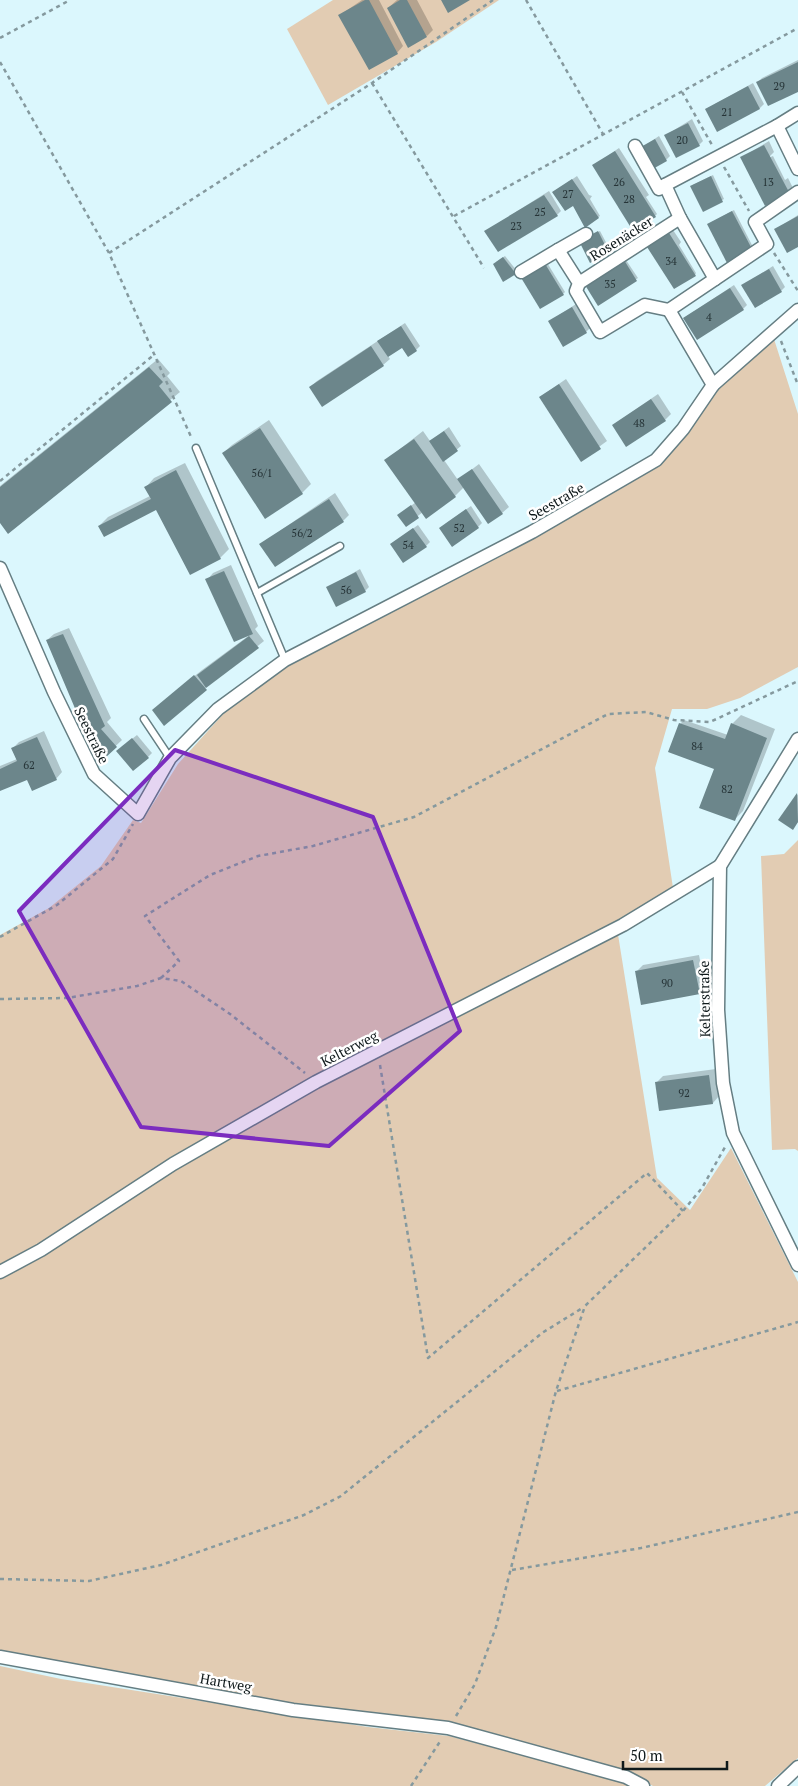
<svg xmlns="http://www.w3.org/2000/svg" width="798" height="1786" viewBox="0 0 798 1786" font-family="'PT Serif',serif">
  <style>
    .green { fill: #e2ccb3 }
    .shadow { fill: #0003 }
    .building { fill: #6c868b }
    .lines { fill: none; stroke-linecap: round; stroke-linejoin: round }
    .lane-casing { stroke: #657e83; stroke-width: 9 }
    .street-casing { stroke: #657e83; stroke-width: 15 }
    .path { stroke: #85999e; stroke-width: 2.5; stroke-dasharray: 4 4; stroke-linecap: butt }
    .lane { stroke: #fff; stroke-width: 6 }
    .street { stroke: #fff; stroke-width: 12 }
    .marked { fill: #7b2cbf; fill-opacity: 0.2; stroke: #7b2cbf; stroke-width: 4; stroke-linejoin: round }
    .labels { text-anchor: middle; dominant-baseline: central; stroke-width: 5; stroke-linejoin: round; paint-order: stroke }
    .number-label { font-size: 11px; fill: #263437 }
    .street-label { font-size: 14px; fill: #0f191b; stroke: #fff }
  </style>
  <rect width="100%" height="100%" fill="#dbf7fd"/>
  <g class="green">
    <path d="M333,0h166l-63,42 -108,63 -41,-76z"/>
    <path d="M773,336l25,78v253l-58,31 -33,11h-35l-17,59 18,120 -57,34 41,256 33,32 41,-62 67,134v476l-33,28h-112l-25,-13 -48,-12 -212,-43 -368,-64v-719l49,-27 52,-42 32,-46 8,3 37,-59 48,-53 66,-48 242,-128 153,-103 30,-42z"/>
    <path d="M798,840v311l-3,-2 -23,1 -11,-294 23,-2z"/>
    <path d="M0,1666l61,13 307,48 81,9 176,46 7,4h-632z"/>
  </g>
  <g class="shadow">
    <path d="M362,0h17l24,46 -6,7 -57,-38z"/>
    <path d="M397,0h20l16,30 -6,6 -39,-28z"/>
    <path d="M798,60v30l-40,-8 4,-4z"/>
    <path d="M753,83l11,21 -4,4 -54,1z"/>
    <path d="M692,119l11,22 -4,4 -33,-10z"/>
    <path d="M659,136l11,20 -4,4 -25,-12z"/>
    <path d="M769,141l5,11 -6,6 5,-2 12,24 3,-2 5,10 -4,5 -48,-35z"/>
    <path d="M619,148l30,47 -3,2 11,17 -2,2 -61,-51z"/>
    <path d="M713,175l11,24 -21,11 -10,-25z"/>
    <path d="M577,176l12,19 3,1 -2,3 10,17 -15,10 -11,-22 -20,-12z"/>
    <path d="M549,191l12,20 -4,4 -71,16z"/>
    <path d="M734,210l19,37 -2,1 -41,-25z"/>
    <path d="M798,215v30l-22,-16z"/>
    <path d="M673,230l8,12 -2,3 17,28 -1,2 -46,-28z"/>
    <path d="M600,231l10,19 -19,11 -9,-21z"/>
    <path d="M505,256l12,15 -13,9 -8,-18z"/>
    <path d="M626,260l12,18 -40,26 -12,-19z"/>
    <path d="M546,261l19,31 -2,2 -40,-19z"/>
    <path d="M773,266l12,21 -4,4 -38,-6z"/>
    <path d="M734,285l13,20 -4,4 -59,9z"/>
    <path d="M576,304l14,24 -4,4 -36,-11z"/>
    <path d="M405,323l15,23 -4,4 -13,-4 -15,10 2,3 -7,6 -61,40 -12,-18 7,-6z"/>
    <path d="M158,359l12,14 -3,3 13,16 -172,140 -8,-11v-35z"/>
    <path d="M566,379l41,62 -26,19 -41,-63z"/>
    <path d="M658,394l13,20 -6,6 -52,5z"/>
    <path d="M269,420l42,64 -9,9 -37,24 -42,-64 9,-8z"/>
    <path d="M449,427l12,19 -17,14 14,20 21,-16 30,43 -7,6 -38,-26 -9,9 -32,16 -17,13 -7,-10 17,-13 -30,-42 37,-29 7,10z"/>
    <path d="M185,463l44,86 -9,9 -63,-50 -58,18 9,-9 42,-21 -4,-9 8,-9z"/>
    <path d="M335,493l14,22 -6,6 -82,23z"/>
    <path d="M471,506l11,17 -4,4 -33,-3z"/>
    <path d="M418,525l12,17 -4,4 -35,-2z"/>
    <path d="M231,565l27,61 -3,3 9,12 -59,47 -45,16 42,-34 49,-36 -44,-54 6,-7z"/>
    <path d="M360,569l9,18 -4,4 -38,-3z"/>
    <path d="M69,628l42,90 -4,4 15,18 -17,16 -58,-116 7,-6z"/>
    <path d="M741,715l34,14 -32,82 -9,9 -17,-56 -37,-40 4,-4 44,15 4,-11z"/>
    <path d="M44,731l18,41 -6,7 -29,-1 -27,12v-24l17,-7 -5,-10 7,-7z"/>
    <path d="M137,735l15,18 -4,4 -26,-10z"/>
    <path d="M798,794v28l-5,6 -13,-9z"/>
    <path d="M699,955l6,31 -6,7 -63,-21 7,-7z"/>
    <path d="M716,1069l3,27 -6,7 -57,-20 7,-7z"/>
  </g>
  <g class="building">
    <path d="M365,0h4l29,54 -29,16 -31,-55z"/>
    <path d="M400,0h7l20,37 -19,11 -21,-40z"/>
    <path d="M441,0h29l-22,13z"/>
    <path d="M798,62v30l-30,14 -12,-24z"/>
    <path d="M748,86l12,23 -43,23 -12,-23z"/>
    <path d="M688,123l12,23 -24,12 -12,-23z"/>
    <path d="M655,139l12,22 -16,9 -12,-22z"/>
    <path d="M764,145l26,49 -25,12 -25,-49z"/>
    <path d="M615,151l41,66 -23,14 -41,-66z"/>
    <path d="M711,176l12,26 -20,10 -13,-26z"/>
    <path d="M572,179l27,39 -14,10 -12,-22 -8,5 -13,-19z"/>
    <path d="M544,195l14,21 -60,36 -14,-21z"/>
    <path d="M732,211l20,38 -25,14 -20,-39z"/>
    <path d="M798,216v31l-11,6 -13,-24z"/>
    <path d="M598,231l11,22 -19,10 -11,-22z"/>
    <path d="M669,233l27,43 -22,13 -27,-42z"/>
    <path d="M503,257l13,17 -13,8 -10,-18z"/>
    <path d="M624,260l13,21 -39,25 -13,-21z"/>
    <path d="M544,262l20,33 -24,14 -20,-33z"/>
    <path d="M769,269l13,23 -27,16 -14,-23z"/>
    <path d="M730,288l14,22 -47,30 -14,-22z"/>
    <path d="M572,307l15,26 -24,14 -15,-26z"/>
    <path d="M401,326l16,25 -9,6 -6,-9 -14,9 -11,-16z"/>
    <path d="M371,346l13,20 -62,41 -13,-20z"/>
    <path d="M149,367l14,15 -4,4 13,16 -164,132 -8,-11v-36z"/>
    <path d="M559,384l42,65 -20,13 -42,-65z"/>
    <path d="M651,399l15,22 -40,26 -14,-22z"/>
    <path d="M260,428l43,66 -38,25 -43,-66z"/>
    <path d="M444,431l14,20 -15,11 -14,-21z"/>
    <path d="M414,439l42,58 -30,22 -42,-59z"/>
    <path d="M472,469l31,45 -15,10 -31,-45z"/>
    <path d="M176,470l45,89 -31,16 -34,-65 -52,27 -6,-11 53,-27 -7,-12z"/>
    <path d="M329,499l15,23 -69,45 -16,-23z"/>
    <path d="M411,505l8,13 -13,9 -9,-12z"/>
    <path d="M466,509l13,19 -27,19 -13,-19z"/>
    <path d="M413,528l14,19 -24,16 -13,-19z"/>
    <path d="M224,571l29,63 -19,8 -29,-63z"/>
    <path d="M356,572l10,20 -30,15 -10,-20z"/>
    <path d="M63,634l42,92 -4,3 16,18 -12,11 -17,-19 -42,-99z"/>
    <path d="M249,636l10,12 -53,40 -9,-13z"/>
    <path d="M194,675l13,15 -43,36 -12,-16z"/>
    <path d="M679,723l46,16 6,-16 36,15 -32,83 -36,-13 15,-39 -46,-17z"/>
    <path d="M37,737l20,43 -25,11 -5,-11 -27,11v-22l17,-8 -6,-13z"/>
    <path d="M132,738l17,20 -16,13 -17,-20z"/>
    <path d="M797,793l1,29 -5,8 -15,-10z"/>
    <path d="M693,960l7,34 -59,11 -6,-34z"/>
    <path d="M709,1075l4,29 -54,7 -4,-29z"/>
  </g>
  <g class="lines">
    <defs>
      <g id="lane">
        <path d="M196,448l89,212"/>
        <path d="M257,593l83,-47"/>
        <path d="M144,719l26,39"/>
      </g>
      <g id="street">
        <path d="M777,126l21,-13"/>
        <path d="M635,146l24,43 6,-4"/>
        <path d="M558,250l28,-16"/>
        <path d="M521,272l37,-22 21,33 -3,8 24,41 45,-27 24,5"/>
        <path d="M715,279l52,-35 -12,-22 43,-30"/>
        <path d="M579,283l101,-65"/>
        <path d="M713,385l-44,-75 46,-31 -35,-61 -15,-33 112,-59 21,43"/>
        <path d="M0,568l54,124 40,82 44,40 32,-56 48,-49 67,-49 247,-128 124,-72 27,-31 30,-44 85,-75"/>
        <path d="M798,739l-78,127 -2,144 5,73 10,50 65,132"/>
        <path d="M0,1272l41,-22 132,-86 143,-82 307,-157 97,-59"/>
        <path d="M0,1657l293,53 155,18 178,49 17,9"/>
        <path d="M778,1786l20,-19"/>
      </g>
    </defs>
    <use href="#lane" class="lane-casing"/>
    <use href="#street" class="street-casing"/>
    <g class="path">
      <path d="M526,0l77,134"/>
      <path d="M0,38l70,-38"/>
      <path d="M0,62l109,191 83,186"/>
      <path d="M372,83l112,185"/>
      <path d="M682,92l30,53"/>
      <path d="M724,167l25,44"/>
      <path d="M454,216l344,-188"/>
      <path d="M109,253l263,-170 121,-83"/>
      <path d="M774,253l24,38"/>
      <path d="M781,341l17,44"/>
      <path d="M0,481l155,-127"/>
      <path d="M0,937l57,-32 56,-46 20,-35"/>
      <path d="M161,978l18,-17 -34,-45 65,-41 48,-19 55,-10 101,-29 194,-103 38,-2 28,8 36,2 88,-41"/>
      <path d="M0,999l67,-1 70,-12 24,-8 20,3 49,33 75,59"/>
      <path d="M380,1065l48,293 219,-185 36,38"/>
      <path d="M557,1391l241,-69"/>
      <path d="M512,1570l129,-22 157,-36"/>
      <path d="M0,1579l89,2 72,-16 143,-50 37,-19 201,-163 42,-26"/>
      <path d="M456,1716l19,-32 21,-57 60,-236 29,-85 98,-95 19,-23 23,-41"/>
      <path d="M411,1786l30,-46"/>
    </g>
    <use href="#lane" class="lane"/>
    <use href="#street" class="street"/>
  </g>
  <path class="marked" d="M175,750l198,67 87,214 -131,115 -188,-19 -122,-216z"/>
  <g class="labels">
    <g class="number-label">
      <text x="779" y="86">29</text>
      <text x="727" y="112">21</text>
      <text x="682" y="140">20</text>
      <text x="619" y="182">26</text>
      <text x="768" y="182">13</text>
      <text x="568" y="194">27</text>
      <text x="629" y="199">28</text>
      <text x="540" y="212">25</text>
      <text x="516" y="226">23</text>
      <text x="671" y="261">34</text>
      <text x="610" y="284">35</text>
      <text x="709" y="317">4</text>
      <text x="639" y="423">48</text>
      <text x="262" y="473">56/1</text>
      <text x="459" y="528">52</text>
      <text x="302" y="533">56/2</text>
      <text x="408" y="545">54</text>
      <text x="346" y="590">56</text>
      <text x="697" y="746">84</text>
      <text x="29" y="765">62</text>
      <text x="727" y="789">82</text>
      <text x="667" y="983">90</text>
      <text x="684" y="1093">92</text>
    </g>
    <g class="street-label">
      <text transform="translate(621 238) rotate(-32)">Rosenäcker</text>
      <text transform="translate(556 501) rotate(-30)">Seestraße</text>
      <text transform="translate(92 735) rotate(64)">Seestraße</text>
      <text transform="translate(704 999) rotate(-91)">Kelterstraße</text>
      <text transform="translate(349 1048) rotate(-27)">Kelterweg</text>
      <text transform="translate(226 1682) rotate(10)">Hartweg</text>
    </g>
  </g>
  <path d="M623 1761v8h104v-8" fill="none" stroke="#0f191b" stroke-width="2.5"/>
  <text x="630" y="1761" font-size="15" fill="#0f191b" stroke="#ffffff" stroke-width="4" paint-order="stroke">50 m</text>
</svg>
